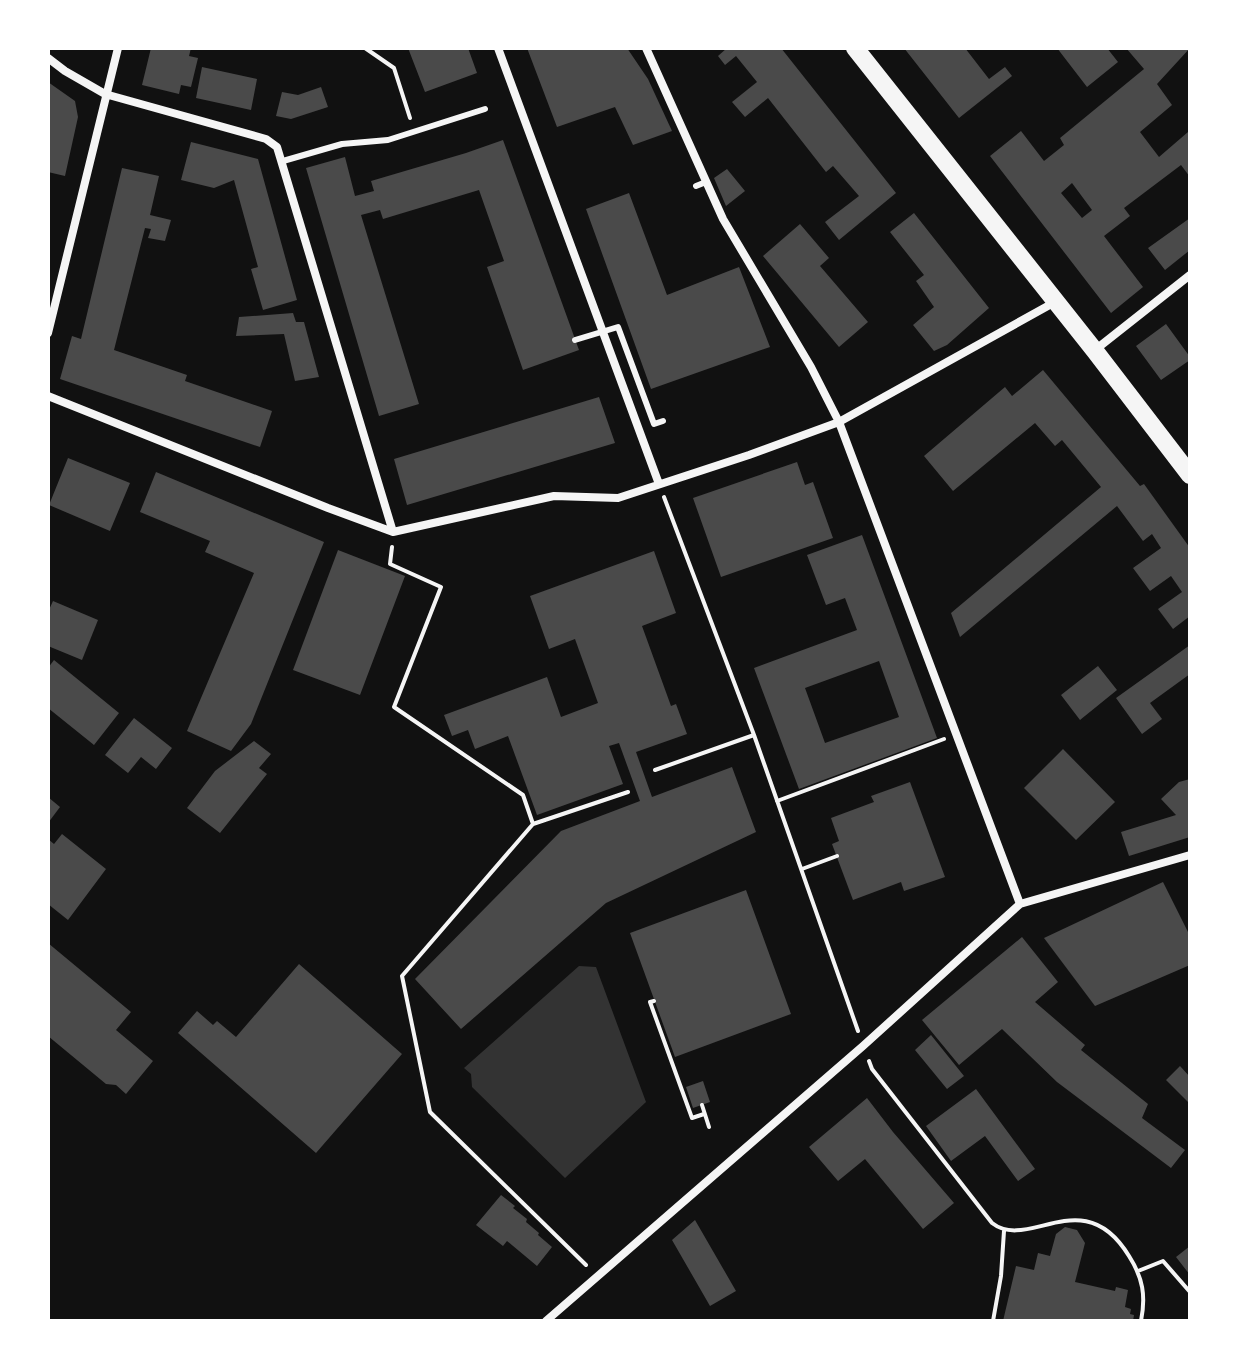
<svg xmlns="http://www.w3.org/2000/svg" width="1238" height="1369" font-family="Arial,sans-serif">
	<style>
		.water { fill: #333 }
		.building { fill: #4a4a4a; fill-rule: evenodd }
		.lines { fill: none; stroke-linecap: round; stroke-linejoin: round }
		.path { stroke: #f5f5f5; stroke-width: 4 }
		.service { stroke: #f5f5f5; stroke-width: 6 }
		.minor { stroke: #f5f5f5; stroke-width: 8 }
		.primary { stroke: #f5f5f5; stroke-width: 18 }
	</style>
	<rect width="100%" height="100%" fill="#111"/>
	<path class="water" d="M579 966 596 967 646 1102 565 1178 472 1087 471 1074 464 1068Z"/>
	<path class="building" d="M151 48H191L189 56 198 58 191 87 181 85 179 94 142 85Z
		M408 48H468L477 73 425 92Z
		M527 48H627L648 79 672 131 633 145 615 107 557 127Z
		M727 48H781L896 193 839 240 825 222 859 196 833 166 826 172 768 98 745 117 732 102 757 82 736 56 725 65 718 56Z
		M904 48H965L989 79 1005 67 1012 76 959 118Z
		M1057 48H1107L1118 62 1087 87Z
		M1126 48H1190L1157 84 1172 105 1140 132 1159 157 1188 132 1190 135V177L1181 165 1124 208 1130 216 1104 236 1143 287 1111 313 990 156 1021 131 1044 161 1064 145 1060 138 1144 69ZM1072 183 1092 210 1082 218 1061 193Z
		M202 67 257 79 251 110 196 98Z
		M48 82 75 101 78 117 65 176 48 172Z
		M321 87 328 107 291 119 276 116 282 92 298 95Z
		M503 140 579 350 523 370 487 267 504 261 479 190 383 219 380 210 361 215 419 404 379 416 306 168 345 157 355 196 374 191 371 181 466 153Z
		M191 142 258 159 297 300 263 310 251 269 258 267 234 180 214 188 181 180Z
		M122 168 159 176 150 215 171 220 165 241 148 238 151 229 145 228 114 350 187 375 185 381 272 411 260 447 60 379 72 336 81 339Z
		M727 169 745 191 726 206 714 178Z
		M629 193 667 295 739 267 770 347 651 389 586 209Z
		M914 213 989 308 947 345 934 351 913 325 934 307 916 281 924 275 890 232Z
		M1190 218V250L1165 270 1148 248Z
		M800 224 829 258 820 266 868 322 839 347 763 256Z
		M293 313 296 322H304L319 377 295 381 284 334 236 336 239 317Z
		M1166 324 1190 357V360L1161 380 1136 346Z
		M1043 370 1140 486 1144 484 1190 548V616L1173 629 1158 609 1182 592 1171 576 1150 591 1133 568 1161 548 1152 534 1143 541 1117 506 960 637 951 613 1101 487 1062 440 1055 446 1035 423 953 491 924 456 1005 387 1012 396Z
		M599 397 615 443 407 505 394 459Z
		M68 458 130 483 110 531 49 505Z
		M797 462 805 485 813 482 833 538 721 577 693 498Z
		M156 472 324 542 251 724 231 751 187 731 254 573 205 552 210 541 140 512Z
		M862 535 937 738 799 789 754 668 857 630 845 598 826 605 807 555ZM879 661 899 717 825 743 805 688Z
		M338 550 405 576 360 695 293 670Z
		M654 551 676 613 642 626 671 706 676 704 687 734 636 752 652 797 732 767 756 832 606 903 461 1029 415 979 561 831 640 801 619 743 609 746 623 784 537 815 508 736 475 749 468 730 452 736 444 715 547 677 561 717 598 703 575 639 549 649 530 596Z
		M53 601 98 620 82 660 48 646V612Z
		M1190 645V674L1150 703 1162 719 1142 734 1116 698Z
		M54 660 119 713 94 745 48 708V668Z
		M1098 666 1117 690 1080 720 1061 695Z
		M134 718 172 748 156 769 141 757 128 773 105 755Z
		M254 741 271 754 259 768 267 774 220 833 187 808 215 771Z
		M1063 749 1115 802 1076 840 1024 788Z
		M1190 779V837L1129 856 1121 832 1176 815 1161 799 1179 782Z
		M910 782 945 877 904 891 901 882 853 900 832 844 839 841 831 818 874 802 871 796Z
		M48 797 60 807 48 823Z
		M62 834 106 869 68 920 48 904V839L54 844Z
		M1163 882 1190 936V965L1095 1006 1044 938Z
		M746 890 791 1014 675 1057 630 933Z
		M1022 937 1058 982 1035 1002 1085 1045 1081 1050 1148 1104 1142 1118 1185 1150 1171 1168 1057 1082 1002 1029 959 1065 922 1020Z
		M48 943 131 1012 116 1030 153 1061 126 1094 116 1085 106 1084 48 1036Z
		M299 964 402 1054 316 1153 178 1033 197 1011 213 1025 217 1021 236 1037Z
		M931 1035 964 1076 947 1089 915 1050Z
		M1180 1066 1190 1077V1104L1166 1080Z
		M703 1081 710 1102 693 1108 686 1087Z
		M976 1089 1035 1169 1018 1181 985 1136 951 1161 926 1126Z
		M867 1098 893 1132 954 1203 923 1229 865 1159 838 1181 809 1147Z
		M501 1195 515 1206 513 1208 527 1219 526 1222 539 1233 538 1235 552 1247 537 1266 507 1241 503 1246 476 1225Z
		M695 1220 736 1291 710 1306 672 1240Z
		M1065 1227 1077 1230 1085 1243 1075 1282 1115 1291 1116 1287 1128 1290 1125 1307 1131 1309 1130 1314 1134 1315 1133 1321H1003L1016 1266 1034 1270 1038 1253 1050 1256 1056 1234Z
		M1190 1246V1275L1176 1257Z"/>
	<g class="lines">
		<path class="path" d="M365 48 394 68 410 118
			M664 497 754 735 858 1031
			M392 547 390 564 441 587 394 707 523 795 533 824 402 976 430 1112 586 1265
			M655 770 754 735
			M777 801 944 739
			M533 824 628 792
			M802 869 837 856
			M654 1001 650 1002 692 1118 704 1114
			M869 1061 872 1069 992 1223C1029 1252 1083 1181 1129 1256 1143 1278 1146 1296 1141 1321
			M702 1105 709 1127
			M1138 1271 1163 1261 1190 1292
			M993 1321 1001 1276 1004 1231"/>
		<path class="service" d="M283 161 342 144 388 140 485 109
			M696 186 706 182
			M575 340 618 327 654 424 663 421"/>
		<path class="minor" d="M498 48 659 484
			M646 48 723 219 811 367 839 422 1020 904
			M48 58 65 71 105 94 266 139 277 147 393 532
			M48 333 118 48
			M1095 350 1190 275
			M48 396 328 508 393 532 554 496 618 498 749 455 839 422 1055 302
			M546 1321 863 1046 1020 904 1190 855"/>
		<path class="primary" d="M855 48 1095 351 1190 475"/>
	</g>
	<rect width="1238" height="1369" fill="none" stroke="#ffffff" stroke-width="100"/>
</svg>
